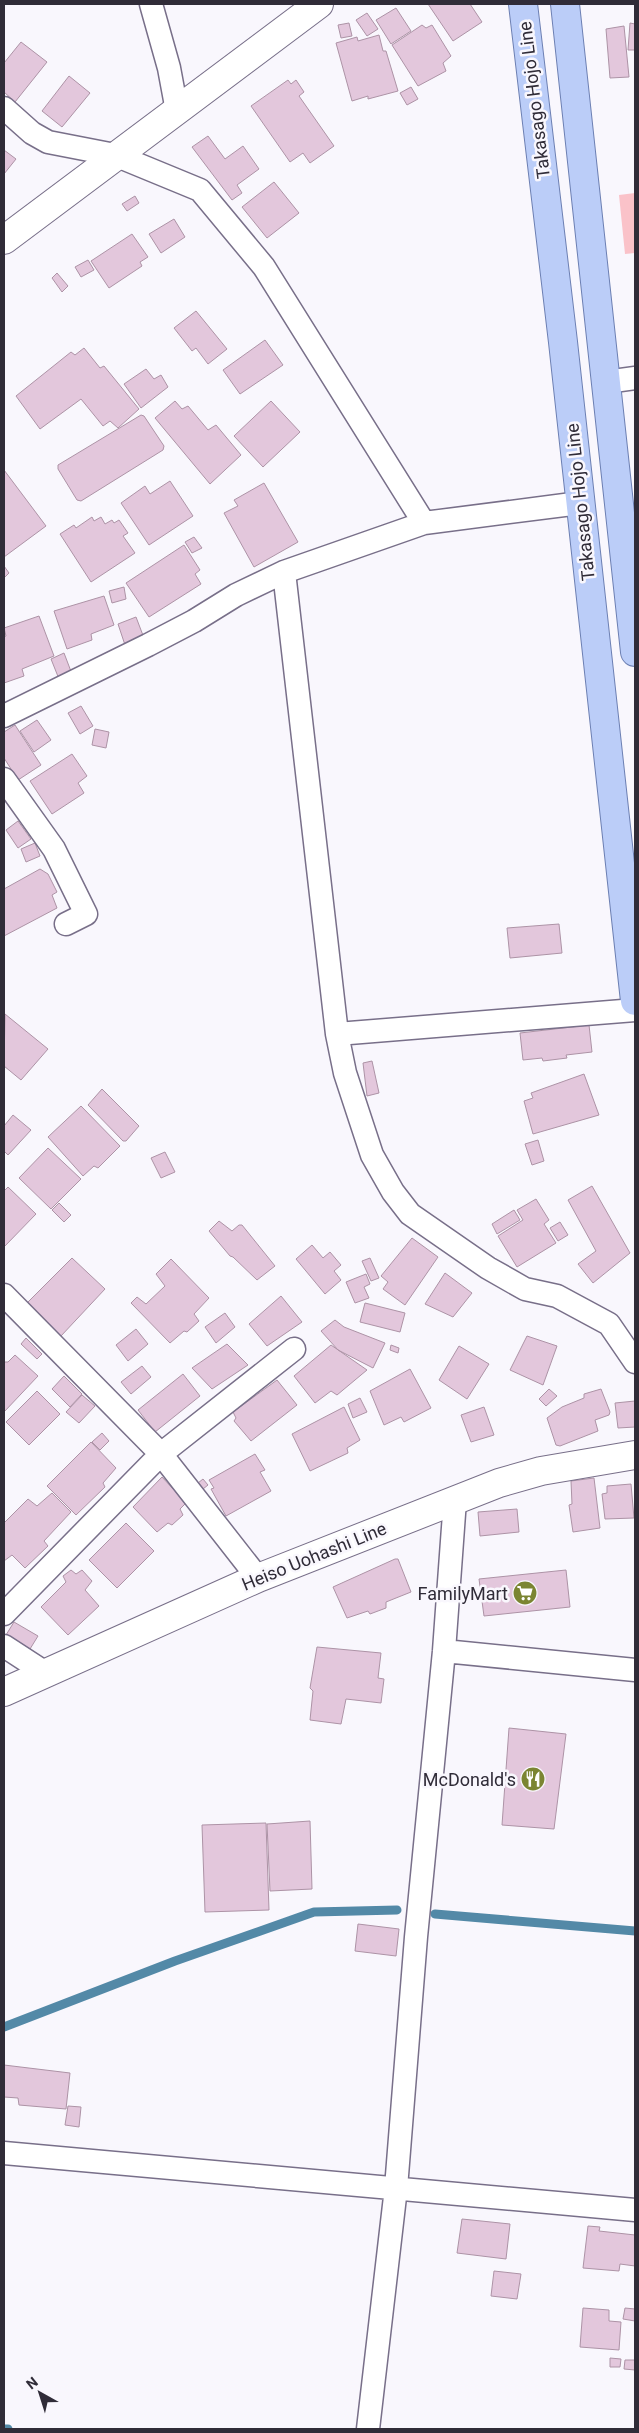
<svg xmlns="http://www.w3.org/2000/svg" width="639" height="2433" font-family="Roboto,sans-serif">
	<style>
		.green { fill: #fac2c9 }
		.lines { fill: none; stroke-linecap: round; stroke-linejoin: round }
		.stream { stroke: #5389a7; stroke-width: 9 }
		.building { fill: #e3c7dc; stroke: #ad93a6 }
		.minor-casing { stroke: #786f89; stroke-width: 25 }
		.tertiary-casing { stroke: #786f89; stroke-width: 30 }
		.secondary-casing { stroke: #786f89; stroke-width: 30 }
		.primary-casing { stroke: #6c7fb2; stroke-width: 30 }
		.minor { stroke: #fff; stroke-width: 22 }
		.tertiary { stroke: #fff; stroke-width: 28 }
		.secondary { stroke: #fff; stroke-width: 28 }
		.primary { stroke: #bbcdf8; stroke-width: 28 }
		.labels { text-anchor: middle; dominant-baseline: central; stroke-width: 5; stroke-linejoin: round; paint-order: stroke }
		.street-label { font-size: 18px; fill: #302c38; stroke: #f9f7fd }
		.poi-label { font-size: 18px; fill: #302c38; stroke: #f9f7fd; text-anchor: end }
	</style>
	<rect width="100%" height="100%" fill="#f9f7fd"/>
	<path class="green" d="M635 193V253L625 254 619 195Z"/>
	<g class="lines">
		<path class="stream" d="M435 1914 635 1931
			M4 2027 175 1961 314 1912 397 1910
			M4 2429H8"/>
	</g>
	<path class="building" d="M428 4H470L482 22 453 41Z
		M396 8 411 31 391 44 376 20Z
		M367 13 378 29 367 36 356 20Z
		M349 23 352 36 341 38 338 25Z
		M630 23 635 24V50H628Z
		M422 25 426 28 432 25 451 56 443 63 446 71 418 86 392 45Z
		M624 26 629 77 610 78 606 29Z
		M379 35 383 51H386L398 91 368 99V96L352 101 336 43 357 37 358 41Z
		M21 42 47 62 15 102 4 92V63Z
		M69 76 90 93 62 127 42 111Z
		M288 80 291 84 296 80 304 92 299 96 334 146 310 163 303 153 290 162 251 106Z
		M411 87 418 99 407 105 400 93Z
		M208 136 225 159 243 146 259 169 237 185 242 193 232 200 192 147Z
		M4 150 16 159 4 174Z
		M274 182 299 213 267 238 242 207Z
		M135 196 139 203 127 211 122 204Z
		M174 219 185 237 161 253 149 234Z
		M132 234 148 257 140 262 142 266 109 288 91 261Z
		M88 260 94 270 81 277 75 267Z
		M57 273 68 286 62 292 52 278Z
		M196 311 227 349 208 364 196 348 192 351 174 328Z
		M265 340 283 365 240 394 223 370Z
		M84 348 100 368 104 366 139 409 118 428 110 421 103 426 81 399 40 429 16 396 71 352 75 355Z
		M146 369 154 379 161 375 168 387 141 408 124 384Z
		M175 401 182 409 188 406 208 430 216 425 241 455 210 484 155 418Z
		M271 401 300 432 263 467 234 436Z
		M141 415 144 416 164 446 163 450 81 501 77 500 58 469V465Z
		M4 470 46 526 4 557Z
		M170 481 193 516 149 545 121 503 145 486 150 494Z
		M264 483 298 542 254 567 224 513 238 506 234 500Z
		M92 517 94 521 101 517 105 524 112 520 114 523 119 520 128 533 123 536 135 553 91 582 60 534 74 525 76 528Z
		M194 537 202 548 192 553 185 542Z
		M184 545 200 570 195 574 201 584 149 617 126 583Z
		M4 566 9 573 4 578Z
		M124 587 126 599 112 603 109 591Z
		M104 596 114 625 91 634 92 640 67 649 54 611Z
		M39 616 54 656 22 669 24 676 4 683V637L6 636 4 628Z
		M136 617 144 638 125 645 118 624Z
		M64 653 72 674 59 679 51 659Z
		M81 706 93 726 80 734 68 713Z
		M37 720 51 740 34 752 20 731Z
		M15 725 41 765 18 780 4 758V732Z
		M95 729 109 732 106 748 92 745Z
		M72 754 87 776 78 783 84 793 52 814 30 781Z
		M18 821 31 839 18 848 6 830Z
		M35 843 40 856 26 862 21 849Z
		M40 869 48 874 57 892 52 895 57 908 4 936V889Z
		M559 924 562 953 510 958 507 928Z
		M5 1014 48 1049 21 1080 4 1066Z
		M589 1025 592 1052 566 1055 567 1058 543 1061 542 1058 523 1060 520 1033Z
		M372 1061 379 1093 367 1096 363 1063Z
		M584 1074 599 1115 533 1134 524 1101 533 1098 531 1093Z
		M102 1089 139 1126 126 1141H123L88 1105Z
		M81 1106 120 1146 98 1168 94 1166 83 1176 48 1137Z
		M13 1115 31 1130 8 1155 4 1151V1126Z
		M538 1140 544 1161 532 1165 525 1144Z
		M48 1148 81 1179 51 1209 19 1178Z
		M165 1152 175 1172 161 1178 151 1158Z
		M592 1186 630 1253 593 1283 578 1264 596 1251 568 1200Z
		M8 1187 36 1214 4 1247V1191Z
		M536 1199 549 1220 544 1224 556 1243 517 1267 498 1236 523 1220 517 1210Z
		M59 1203 71 1215 64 1222 52 1210Z
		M514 1210 520 1220 497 1234 492 1224Z
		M219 1221 232 1231 239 1225H242L275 1266 257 1280 233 1257 230 1256 209 1231Z
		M560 1222 568 1235 558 1241 550 1228Z
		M412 1238 438 1257 405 1305 383 1289 388 1282 381 1276Z
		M312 1245 323 1258 330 1252 341 1265 334 1271 341 1280 325 1294 296 1259Z
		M72 1258 105 1289 61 1336 26 1304Z
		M370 1258 379 1278 371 1281 362 1261Z
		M171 1259 209 1298 194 1314 199 1321 187 1332 184 1331 170 1343 131 1303 137 1297 146 1304 165 1286 156 1274Z
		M445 1273 472 1293 453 1317 425 1304Z
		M366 1274 370 1284 364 1287 369 1298 355 1303 346 1282Z
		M281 1296 302 1322 267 1346 249 1324Z
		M365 1303 405 1313 400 1332 360 1322Z
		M225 1313 235 1327 216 1343 205 1327Z
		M335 1320 344 1327 385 1343 373 1368 338 1350 321 1331Z
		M136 1329 148 1344 128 1361 116 1345Z
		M527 1336 557 1346 543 1385 510 1370Z
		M26 1338 42 1354 37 1359 21 1344Z
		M227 1344 248 1365 212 1389 192 1368Z
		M331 1345 367 1370 337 1395 331 1391 315 1403 294 1376Z
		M391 1345 399 1348 398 1353 390 1350Z
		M459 1346 489 1364 467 1399 439 1380Z
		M15 1355 38 1376 4 1412V1362H8Z
		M142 1366 151 1377 131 1394 121 1382Z
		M410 1369 431 1408 404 1422 401 1417 384 1425 370 1391Z
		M183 1374 200 1396 155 1432 138 1410Z
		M64 1376 82 1394 70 1407 52 1389Z
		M277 1380 297 1405 251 1441 234 1421 236 1418 233 1412Z
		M549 1389 557 1396 546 1406 539 1399Z
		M601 1389 610 1412 609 1415 595 1420 598 1431 560 1446 556 1445 547 1418 562 1407 584 1398V1394Z
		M37 1391 60 1414 29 1445 6 1422Z
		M82 1395 95 1406 79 1423 66 1412Z
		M360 1398 367 1412 353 1418 348 1404Z
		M635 1401V1427L618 1428 615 1403Z
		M344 1407 360 1440 347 1448 348 1453 310 1471 292 1434Z
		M484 1407 494 1435 471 1442 461 1415Z
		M102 1433 109 1441 100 1450 92 1442Z
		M91 1442 116 1468 103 1483 105 1487 76 1515 47 1486Z
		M255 1454 265 1470 260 1472 271 1491 226 1516 211 1489 214 1488 209 1480Z
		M162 1477 186 1503 180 1509 183 1515 172 1525 168 1523 157 1532 133 1507Z
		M594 1478 600 1528 573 1532 569 1505 572 1504 571 1481Z
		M203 1479 208 1485 203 1489 198 1483Z
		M631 1484 634 1518 605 1519 602 1494 607 1493V1486Z
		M52 1493 71 1512 44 1541 48 1546 25 1568 12 1555 4 1561V1523L28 1499 37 1506Z
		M517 1509 519 1532 480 1536 478 1512Z
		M126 1523 154 1551 117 1588 89 1560Z
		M395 1559H398L411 1592 386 1602V1608L370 1614 368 1611 347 1618 333 1587Z
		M71 1570 76 1574 82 1570 92 1581 85 1590 99 1606 68 1635 41 1607 66 1582 63 1576Z
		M566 1570 570 1607 484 1616 479 1579Z
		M14 1622 38 1636 30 1649 6 1635Z
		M317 1647 381 1653 378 1678 384 1679 381 1703 346 1699 341 1724 310 1720 313 1691 310 1688Z
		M509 1728 566 1734 554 1829 502 1825Z
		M310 1821 312 1889 270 1891 267 1824Z
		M266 1823 269 1910 205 1912 202 1825Z
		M358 1924 399 1929 396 1956 355 1951Z
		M4 2065 70 2073 66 2109 19 2105 18 2098 4 2097Z
		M68 2106 81 2107 79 2127 65 2125Z
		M462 2219 510 2224 506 2259 457 2253Z
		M588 2226 600 2227 599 2231 635 2235V2266L620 2264 619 2271 583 2268Z
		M494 2271 521 2274 517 2299 491 2296Z
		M583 2308 609 2310V2321L621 2322 619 2350 580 2347Z
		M625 2308 635 2309V2321L623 2319Z
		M610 2358 621 2359 620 2367H610Z
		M625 2360H635V2370L624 2369Z"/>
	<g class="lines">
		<defs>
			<path id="minor" d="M151 4 169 68 177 111
				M4 108 32 133 48 142 115 155 200 190 264 267 424 523
				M606 382 635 378
				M284 572 337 1034
				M4 716 148 645 194 621 236 595 284 572 424 523 580 503
				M4 779 54 849 86 914 66 924
				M635 1010 337 1034 345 1073 372 1155 393 1192 410 1214 488 1268 525 1289 557 1296 609 1324 635 1362
				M4 1295 161 1454 258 1578
				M4 1614 161 1454 294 1349
				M4 1646 44 1672
				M444 1651 635 1670
				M4 2153 635 2210
				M368 2429 396 2188 416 1937 444 1651 455 1500"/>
			<path id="tertiary" d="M4 240 319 4"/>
			<path id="secondary" d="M4 1692 258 1578 499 1483 541 1471 635 1455"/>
			<path id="primary" d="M523 4 563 342 635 1001
				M565 4 635 652"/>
		</defs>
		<use href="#minor" class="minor-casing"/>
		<use href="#tertiary" class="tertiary-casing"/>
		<use href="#secondary" class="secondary-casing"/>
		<use href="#primary" class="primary-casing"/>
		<use href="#minor" class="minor"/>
		<use href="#tertiary" class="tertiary"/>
		<use href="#secondary" class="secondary"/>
		<use href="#primary" class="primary"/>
	</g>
	<defs>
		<symbol id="supermarket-disc" viewBox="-11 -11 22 22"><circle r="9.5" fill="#7b8532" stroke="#f9f7fd"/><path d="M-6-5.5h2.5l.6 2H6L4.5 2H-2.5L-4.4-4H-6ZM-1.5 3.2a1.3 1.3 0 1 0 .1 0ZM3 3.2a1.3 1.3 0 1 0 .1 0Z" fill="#fff"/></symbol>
		<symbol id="restaurant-disc" viewBox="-11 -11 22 22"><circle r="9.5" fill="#7b8532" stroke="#f9f7fd"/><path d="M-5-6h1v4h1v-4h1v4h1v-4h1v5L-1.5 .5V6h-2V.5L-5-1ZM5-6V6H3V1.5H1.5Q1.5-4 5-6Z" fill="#fff"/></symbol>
	</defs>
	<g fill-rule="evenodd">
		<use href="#supermarket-disc" x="511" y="1579" width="28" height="28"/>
		<use href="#restaurant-disc" x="519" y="1765" width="28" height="28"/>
	</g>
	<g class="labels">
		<g class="street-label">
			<text transform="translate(534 100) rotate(-97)">Takasago Hojo Line</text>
			<text transform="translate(580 502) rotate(-96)">Takasago Hojo Line</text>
			<text transform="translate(314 1556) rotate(-22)">Heiso Uohashi Line</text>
		</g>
		<g class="poi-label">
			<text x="508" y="1593">FamilyMart</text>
			<text x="516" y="1779">McDonald's</text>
		</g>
	</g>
	<rect width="639" height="2433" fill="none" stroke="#302c38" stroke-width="10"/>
	<g transform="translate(40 2393) rotate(321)" stroke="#f9f7fd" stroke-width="4" paint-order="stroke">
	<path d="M0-4L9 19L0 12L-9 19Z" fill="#302c38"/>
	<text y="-8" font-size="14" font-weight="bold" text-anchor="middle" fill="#302c38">N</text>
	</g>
</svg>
